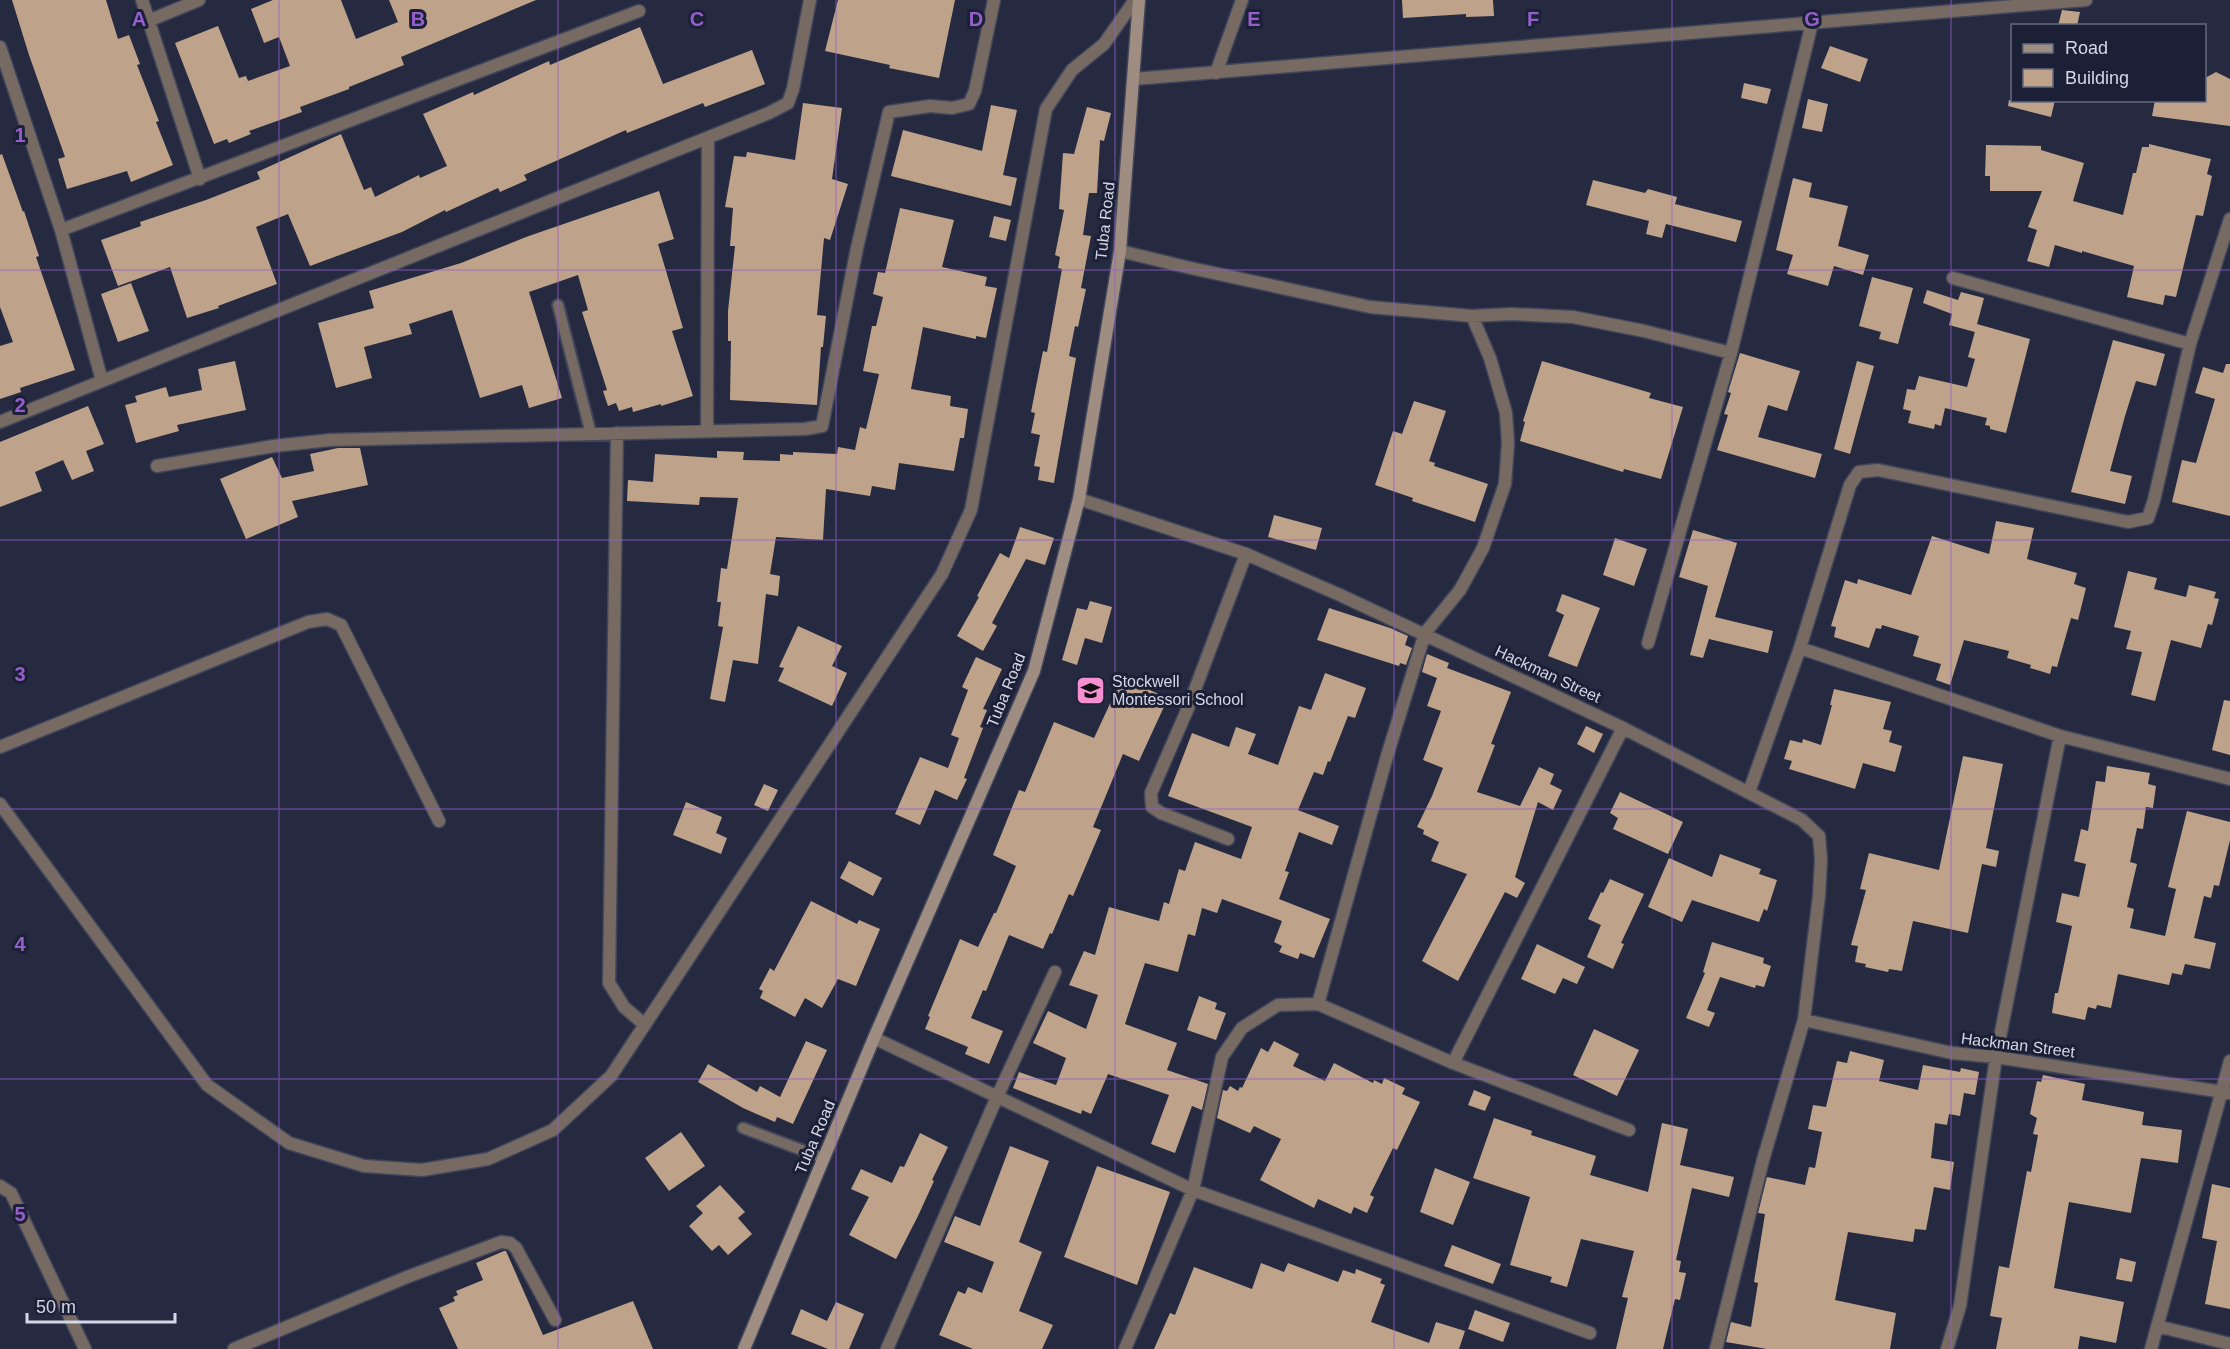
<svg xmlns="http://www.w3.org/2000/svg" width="2230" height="1349" font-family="Helvetica,sans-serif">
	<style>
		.building { fill: #bea38a }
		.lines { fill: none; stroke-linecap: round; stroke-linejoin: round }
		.lane-casing { stroke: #41465b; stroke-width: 14 }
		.street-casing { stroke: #41465b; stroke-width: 15 }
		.secondary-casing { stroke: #41465b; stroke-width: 15 }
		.lane { stroke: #766a62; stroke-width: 10 }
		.street { stroke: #766a62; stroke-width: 12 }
		.secondary { stroke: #a08d81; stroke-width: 12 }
		.grid { fill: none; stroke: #955fcb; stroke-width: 1.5; stroke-opacity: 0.55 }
		.labels { text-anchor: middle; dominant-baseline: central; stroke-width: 6; stroke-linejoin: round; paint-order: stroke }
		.street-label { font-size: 16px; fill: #d3d7e6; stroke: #1b2036 }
		.poi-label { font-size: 16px; fill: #d3d7e6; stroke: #1b2036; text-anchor: start }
		.grid-label { font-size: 20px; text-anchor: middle; font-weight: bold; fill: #955fcb; stroke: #1b2036; stroke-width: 6; stroke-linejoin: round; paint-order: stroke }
	</style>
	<rect width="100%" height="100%" fill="#252a41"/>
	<path class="building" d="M12 0H106L118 39 129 35 140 64 137 65 159 121 156 122 173 165 131 182 127 171 67 189 58 159 65 157 29 55Z
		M273 0H341L356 39 398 22 389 0H536L401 57 404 65 349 87V89L300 107 302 112 249 131 251 134 229 143 227 139 214 144 175 43 218 26 239 78 246 76 248 81 290 66 279 37 264 43 251 9Z
		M838 0H955L939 78 889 68 890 65 825 51Z
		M1402 0H1493L1494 16 1466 17V14L1403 18Z
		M2062 10 2080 12 2077 26H2058Z
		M640 27 663 84 752 50 765 84 705 107 703 103 627 133 626 130 524 175 527 180 500 192 498 188 446 212 445 210 402 232 310 266 288 214 256 227 277 284 218 306 219 308 187 318 170 267 118 286 101 240 141 226 140 222 206 200 260 179 257 172 341 134 364 190 371 187 375 197 419 175 420 178 447 166 423 114 473 92 474 95 549 61 550 65Z
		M1830 46 1868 59 1860 82 1821 68Z
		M2216 72 2230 79V126L2152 116 2155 100H2205V78Z
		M1744 83 1771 89 1767 104 1741 98Z
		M1808 99 1828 104 1822 132 1802 128Z
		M2009 100H2055L2051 117 2008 106Z
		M803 103 842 108 832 179 848 184 830 240 824 238 817 315 826 316 823 347H821L817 405 730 400 731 341H728V311L735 246H730L733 208 725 207 734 156 746 157 747 152 795 160Z
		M991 105 1017 110 1003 175 1017 178 1011 206 891 176 903 130 982 151Z
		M1087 107 1111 113 1104 141 1100 140 1097 193H1089L1083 235 1091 236 1081 288 1086 289 1078 327 1075 326 1069 356 1076 358 1054 483 1038 480 1040 467 1034 466 1040 435 1031 433 1035 413 1031 412 1043 351 1047 352 1062 269 1058 268 1060 257 1055 255 1064 210 1059 209 1063 153 1074 154Z
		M2149 144 2211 159 2207 174 2212 176 2203 216 2196 215 2176 297 2165 295 2163 305 2127 297 2134 266 2082 251V253L2055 245 2049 267 2027 261 2037 230 2028 227 2042 191H1990V176H1985L1986 145 2041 146V150L2084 163 2073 201 2123 215 2133 173H2136L2142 147H2149Z
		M2 154 23 212 24 211 39 256 36 257 75 370 20 388 21 392 0 399V346L13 342 0 307V155Z
		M1793 178 1812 183 1809 197 1848 206 1838 246 1869 255 1863 275 1834 266 1828 286 1787 274 1793 255 1776 250Z
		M1593 180 1645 193 1648 189 1677 197 1675 204 1742 221 1736 242 1666 224 1662 238 1646 234 1649 221 1586 205Z
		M659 191 674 239 658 244 683 328 672 331 693 396 661 406V404L633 412 632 407 619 411 616 403 608 406 603 391 607 390 582 312 588 310 578 275 529 292 562 398 529 408 522 385 480 398 452 310 409 324 412 334 364 347 372 378 336 388 318 323 374 308 369 291 461 263 526 237Z
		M900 208 954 220 942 267 987 277 985 286 997 288 986 338 976 336V339L923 327 911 389 951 396 950 406 968 409 964 438H960L954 471 899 463 895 490 872 486 870 496 826 489 823 540 776 537 770 574 780 576 778 596 766 594 758 664 733 660 725 702 710 699 723 627 718 626 721 602H717L721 568 727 569 738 498 700 497 699 505 627 501 628 480 653 482 655 454 717 458V451L744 452 743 460 780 461V454L793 455V452L837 454 838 447 855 450 860 427 866 429 879 374 863 371 872 326H876L883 297 873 294 878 272 885 273Z
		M994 216 1011 220 1006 241 989 237Z
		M1872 277 1913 288 1898 344 1879 339 1881 332 1859 326Z
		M131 283 149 331 118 342 101 294Z
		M1927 290 1958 300 1961 292 1984 298 1975 332 1949 325 1952 314 1923 303Z
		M1977 324 2030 339 2006 433 1990 429V426L1985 425 1987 418 1945 408 1941 426 1935 424 1934 429 1908 423 1911 411 1903 409 1907 389 1915 390 1919 376 1967 387 1975 359 1968 357Z
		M2113 340 2165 354 2156 386 2136 381 2125 416 2110 471 2132 476 2125 504 2071 492Z
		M1740 353 1800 371 1787 411 1768 405 1758 437 1822 454 1815 478 1717 450 1728 415 1724 414 1731 393 1728 392Z
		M235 361 246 410 177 425 179 431 136 443 125 405 137 402 135 396 166 387 169 397 202 390 198 369Z
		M1542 361 1651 393 1649 398 1683 407 1661 479 1624 469 1623 472 1520 441 1525 422 1523 421Z
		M1857 361 1874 366 1850 454 1834 449Z
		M2226 364H2230V516L2172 502 2182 460 2196 463 2215 399 2195 393 2203 367 2223 373Z
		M1414 401 1446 411 1429 461 1435 463 1434 466 1488 484 1475 522 1412 501 1413 498 1375 485 1393 431 1402 434Z
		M88 406 104 444 86 451 94 471 72 480 63 460 35 472 42 491 0 507V442Z
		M338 448H360L368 485 292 501 298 517 246 539 220 479 272 457 282 478 314 471 310 454Z
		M1274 515 1322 528 1316 550 1268 537Z
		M1996 521 2034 528 2027 559 2077 573 2074 584 2086 588 2078 620 2071 618 2057 667 2052 666 2050 674 2030 668 2031 665 2007 658 2009 651 1964 640 1950 685 1936 680 1941 664 1913 656 1919 636 1882 625 1881 629 1876 628 1869 648 1834 637 1836 627 1831 626 1845 580 1857 584 1858 579 1911 595 1932 536 1989 554Z
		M1020 527 1054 538 1045 565 1026 559 992 623 997 626 983 651 957 636 979 597 977 596 1000 553 1009 558Z
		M1693 530 1737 543 1715 617 1773 631 1768 653 1709 639 1703 658 1690 655 1708 586 1679 577Z
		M1615 538 1647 549 1634 586 1603 575Z
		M2128 571 2157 578 2154 589 2186 597 2189 585 2216 592 2214 598 2219 599 2212 625 2208 624 2201 648 2171 640 2155 701 2131 695 2142 652 2126 649 2131 631 2114 627Z
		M1562 594 1600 608 1577 667 1548 656 1564 615 1556 611Z
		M1090 601 1112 607 1102 643 1085 638 1077 665 1062 660 1077 608 1087 610Z
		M1329 608 1390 628 1408 636 1405 645 1412 648 1406 665 1400 663 1399 666 1317 640Z
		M798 626 842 646 832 666 847 673 832 706 778 681 784 668 779 667Z
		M1427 654 1449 663 1447 668 1511 692 1491 744 1495 745 1477 792 1520 806 1539 767 1554 774 1550 784 1562 790 1553 810 1538 802 1515 877 1525 883 1517 898 1505 892 1458 981 1422 961 1467 874 1431 861 1439 842 1423 834 1424 830 1417 827 1432 796 1443 768 1423 760 1441 711 1427 706 1437 678 1422 672Z
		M976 657 1002 669 983 709 987 710 980 727 983 728 964 778 967 779 957 800 935 790 920 825 895 814 920 757 948 768 959 738 951 735 968 690 962 687Z
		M1325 673 1366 688 1355 718 1348 716 1330 762 1328 761 1323 775 1314 772 1298 810 1339 826 1332 845 1299 832 1285 871 1289 872 1279 899 1330 919 1314 958 1300 953 1298 959 1279 952 1282 946 1274 942 1282 921 1222 899 1217 913 1202 908 1195 936 1188 934 1178 972 1145 963 1125 1024 1177 1043 1167 1070 1208 1084 1202 1110 1192 1106 1175 1153 1151 1144 1169 1095 1108 1074 1091 1114 1082 1110 1081 1114 1013 1088 1019 1072 1056 1085 1066 1058 1033 1043 1048 1011 1086 1029 1098 995 1069 985 1084 951 1095 955 1109 907 1159 921 1164 902 1169 904 1179 869 1185 871 1195 842 1241 859 1252 827 1168 796 1192 733 1229 747 1236 727 1256 734 1248 754 1278 765 1299 706 1311 710Z
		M1122 678 1168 698 1139 761 1123 754 1093 827 1101 830 1073 896 1069 894 1052 934 1050 933 1043 949 1009 935 986 991 983 990 971 1018 1003 1031 989 1064 965 1054 968 1047 925 1029 930 1017 928 1016 960 939 978 947 994 913H996L1016 866 993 855 1019 790 1025 792 1054 722 1094 738Z
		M1834 689 1891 702 1883 729 1892 731 1889 742 1902 746 1895 772 1863 763 1855 789 1789 769 1792 761 1784 759 1790 740 1802 743 1803 739 1821 745 1832 705H1830Z
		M2224 700 2230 701V755L2212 750Z
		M1586 726 1603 734 1594 753 1577 744Z
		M1963 756 2003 764 1986 848 1999 851 1996 867 1982 864 1968 933 1913 921 1902 971 1889 969 1888 972 1865 967 1866 964 1855 962 1858 946 1851 945 1866 890 1860 889 1869 853 1939 870Z
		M2107 766 2150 773 2148 784 2156 786 2153 808 2146 807 2143 829 2137 828 2130 862 2137 864 2127 907 2134 909 2130 928 2165 936 2176 889 2168 887 2187 811 2230 822V840L2219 886 2214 885 2211 898 2204 896 2194 938 2216 943 2210 969 2185 964 2182 975 2172 973 2169 985 2118 974 2111 1008 2097 1005 2096 1009 2088 1007 2085 1020 2052 1013 2055 993H2058L2072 926 2056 922 2062 893 2079 897 2086 864 2074 861 2081 829 2088 831 2096 781 2105 782Z
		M764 784 778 790 768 811 754 805Z
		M1620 792 1683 822 1668 854 1613 829 1618 818 1610 813Z
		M686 802 722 817 716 833 727 838 721 854 673 835Z
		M1720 854 1761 869 1759 874 1777 880 1767 911 1764 909 1759 922 1692 900 1682 922 1648 907 1669 858 1712 877Z
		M849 861 882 878 873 896 840 878Z
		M1610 879 1644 894 1621 943 1624 944 1613 969 1587 957 1601 925 1588 919 1601 892 1603 893Z
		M811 901 857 924 859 920 880 929 856 986 838 979 822 1008 805 998 795 1017 760 998 763 991 759 989 770 968 774 971Z
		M1712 942 1764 958 1763 963 1771 966 1764 987 1756 985 1755 988 1720 977 1707 1010 1715 1013 1709 1027 1686 1018 1705 973 1703 972Z
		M1537 944 1585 967 1577 984 1563 978 1555 994 1521 979Z
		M1199 996 1217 1003 1215 1009 1226 1013 1216 1040 1187 1030Z
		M1594 1029 1639 1050 1617 1096 1573 1075Z
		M806 1041 827 1050 793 1124 777 1117 775 1122 743 1108 698 1082 708 1064 757 1092 760 1086 780 1097Z
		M1274 1041 1299 1054 1293 1066 1325 1081 1334 1063 1373 1083 1374 1080 1382 1084 1384 1078 1405 1088 1402 1094 1420 1102 1397 1150 1393 1148 1370 1195 1374 1197 1367 1213 1354 1207 1351 1214 1318 1199 1314 1208 1260 1180 1281 1139 1254 1126 1250 1133 1217 1118 1223 1090 1227 1091 1230 1086 1238 1091 1240 1087 1242 1088 1261 1048 1268 1052Z
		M1850 1051 1884 1060 1879 1081 1918 1090 1923 1065 1960 1072 1961 1068 1979 1072 1975 1095 1964 1093 1960 1116 1949 1114 1947 1125 1935 1123 1931 1158 1954 1162 1950 1190 1934 1187 1926 1230 1915 1229 1913 1242 1848 1232 1835 1300 1896 1313 1890 1349H1767L1726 1342 1731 1322 1751 1327 1758 1283 1754 1282 1765 1214 1758 1213 1767 1177 1805 1185 1809 1167 1815 1168 1822 1132 1808 1129 1813 1105 1826 1107 1837 1061 1847 1063Z
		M2043 1075 2085 1084 2082 1100 2144 1112 2142 1125 2182 1130 2178 1163 2141 1158 2131 1213 2069 1202 2054 1288 2124 1302 2116 1343 2080 1336 2078 1349H1996L2002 1318 1990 1316 1999 1266 2009 1268 2027 1171 2031 1172 2038 1135 2033 1134 2037 1118 2030 1114 2037 1081 2041 1082Z
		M1474 1090 1491 1097 1485 1111 1468 1105Z
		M1494 1118 1532 1131 1531 1135 1596 1156 1590 1175 1648 1192 1662 1123 1688 1129 1680 1165 1734 1177 1729 1197 1692 1188 1676 1260 1681 1261 1679 1272 1686 1273 1680 1300 1675 1299 1663 1349H1616L1628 1298 1622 1297 1634 1251 1581 1239 1567 1287 1550 1282 1552 1277 1510 1265 1530 1197 1473 1178Z
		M681 1132 705 1166 669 1191 645 1158Z
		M920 1133 948 1147 932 1180 934 1181 918 1216 896 1259 849 1235 869 1197 851 1189 861 1169 892 1183 900 1166 904 1167Z
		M1010 1146 1049 1161 1019 1242 1042 1252 1019 1311 1053 1325 1042 1349H973L939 1335 958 1291 965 1294 968 1287 982 1293 994 1262 944 1242 955 1216 980 1226Z
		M1097 1166 1170 1192 1137 1285 1064 1257Z
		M1435 1168 1470 1182 1453 1225 1420 1212Z
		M2212 1184 2230 1188V1309L2205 1304 2217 1241 2202 1238Z
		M720 1185 745 1212 738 1218 752 1234 728 1255 719 1245 712 1251 689 1226 703 1213 696 1206Z
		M1452 1245 1501 1264 1493 1284 1444 1266Z
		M504 1251H506L543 1335 633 1301 653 1349H458L439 1308 455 1301 453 1297 458 1295 456 1291 483 1280 476 1263Z
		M2120 1258 2136 1262 2132 1282 2116 1279Z
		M1261 1263 1284 1272 1288 1263 1338 1282 1343 1270 1355 1274 1356 1269 1382 1279 1380 1283 1385 1285 1371 1322 1429 1343 1436 1322 1465 1331 1459 1349H1154L1170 1313 1175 1315 1194 1267 1252 1289Z
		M836 1302 864 1314 849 1349H828L791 1334 801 1309 827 1321Z
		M1475 1310 1510 1323 1503 1342 1468 1329Z"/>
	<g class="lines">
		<defs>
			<path id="lane" d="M558 305 591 434
				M743 1128 823 1158"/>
			<path id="street" d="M142 0 200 179
				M148 21 199 0
				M0 47 61 230 102 381
				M1216 73 1242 0
				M1134 79 2086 0
				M61 230 639 11
				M1120 251 1186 267 1370 307 1472 316 1511 314 1573 317 1644 331 1731 353
				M1953 278 2190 344
				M0 422 769 113 788 103 793 89 810 0
				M707 431 708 139
				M617 433 609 983 624 1007 645 1025
				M157 466 274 446 330 440 805 429 822 426 857 248 889 112 930 106 952 108 969 104 975 91 994 0
				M1079 499 1246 554 1340 595 1623 728 1802 820 1819 836 1821 859 1819 896 1804 1020 1763 1160 1716 1349
				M1648 643 1731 353 1812 23
				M1800 648 2060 736 2230 779
				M0 747 308 622 327 619 341 625 439 821
				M1749 792 1800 648 1850 485 1859 472 1878 470 2128 522 2148 518 2154 500 2190 344 2230 219
				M0 804 207 1085 289 1143 364 1166 422 1170 488 1159 553 1130 611 1076 942 574 971 510 1046 109 1072 70 1104 44 1135 0
				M1228 839 1161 813 1152 807 1151 793 1188 708 1246 554
				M1318 1004 1387 756 1425 633 1460 590 1483 548 1505 484 1508 443 1506 413 1490 358 1472 316
				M1804 1020 1952 1053 1996 1057 2230 1093
				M874 1038 1193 1190 1590 1333
				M1453 1063 1623 728
				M0 1186 11 1193 85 1349
				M2157 1326 2230 1344
				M234 1349 407 1277 501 1242 510 1243 516 1248 555 1320
				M887 1349 997 1097 1055 972
				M1125 1349 1193 1190 1222 1057 1242 1028 1278 1005 1318 1004 1453 1063 1629 1130
				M1947 1349 1960 1306 1996 1057 2060 736
				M2151 1349 2230 1061"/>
			<path id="secondary" d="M744 1349 874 1038 1034 671 1079 499 1120 251 1139 0"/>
		</defs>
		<use href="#lane" class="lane-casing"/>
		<use href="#street" class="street-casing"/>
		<use href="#secondary" class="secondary-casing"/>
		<use href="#lane" class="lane"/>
		<use href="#street" class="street"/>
		<use href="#secondary" class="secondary"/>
	</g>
	<path class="grid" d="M279 0V1349M558 0V1349M836 0V1349M1115 0V1349M1394 0V1349M1672 0V1349M1951 0V1349M0 270H2230M0 540H2230M0 809H2230M0 1079H2230"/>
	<defs>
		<symbol id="school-square" viewBox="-11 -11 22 22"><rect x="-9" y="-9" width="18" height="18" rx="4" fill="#f690d0" stroke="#1b2036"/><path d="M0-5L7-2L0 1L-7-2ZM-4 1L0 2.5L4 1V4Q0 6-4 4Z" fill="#111"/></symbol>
	</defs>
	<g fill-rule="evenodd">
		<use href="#school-square" x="1074" y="674" width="33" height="33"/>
	</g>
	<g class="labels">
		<g class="street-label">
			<text transform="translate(1105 221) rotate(-84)">Tuba Road</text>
			<text transform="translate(1548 674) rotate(25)">Hackman Street</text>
			<text transform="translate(1006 690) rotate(-68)">Tuba Road</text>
			<text transform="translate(2018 1045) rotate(7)">Hackman Street</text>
			<text transform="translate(815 1137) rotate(-67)">Tuba Road</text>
		</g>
		<g class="poi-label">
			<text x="1112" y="681">Stockwell<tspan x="1112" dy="18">Montessori School</tspan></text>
		</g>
	</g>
	<g class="grid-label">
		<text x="139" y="26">A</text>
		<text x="418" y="26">B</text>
		<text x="697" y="26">C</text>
		<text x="976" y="26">D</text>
		<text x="1254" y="26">E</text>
		<text x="1533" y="26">F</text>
		<text x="1812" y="26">G</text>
		<text x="20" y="142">1</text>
		<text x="20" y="412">2</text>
		<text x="20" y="681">3</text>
		<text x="20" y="951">4</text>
		<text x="20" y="1221">5</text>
	</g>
	<rect x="2011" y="24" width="195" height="78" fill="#1b2036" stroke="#65697c" stroke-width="1.5"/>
	<rect x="2023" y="44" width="30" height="9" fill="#a08d81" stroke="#65697c" stroke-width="1.5"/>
	<text x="2065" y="54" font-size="18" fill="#d3d7e6">Road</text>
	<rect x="2023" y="69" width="30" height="18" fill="#bea38a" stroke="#65697c" stroke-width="1.5"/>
	<text x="2065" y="84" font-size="18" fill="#d3d7e6">Building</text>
	<path d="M27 1313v9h148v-9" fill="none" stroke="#d3d7e6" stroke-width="3"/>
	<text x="36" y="1313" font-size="18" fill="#d3d7e6" stroke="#1b2036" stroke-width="4.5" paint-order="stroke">50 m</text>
</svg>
